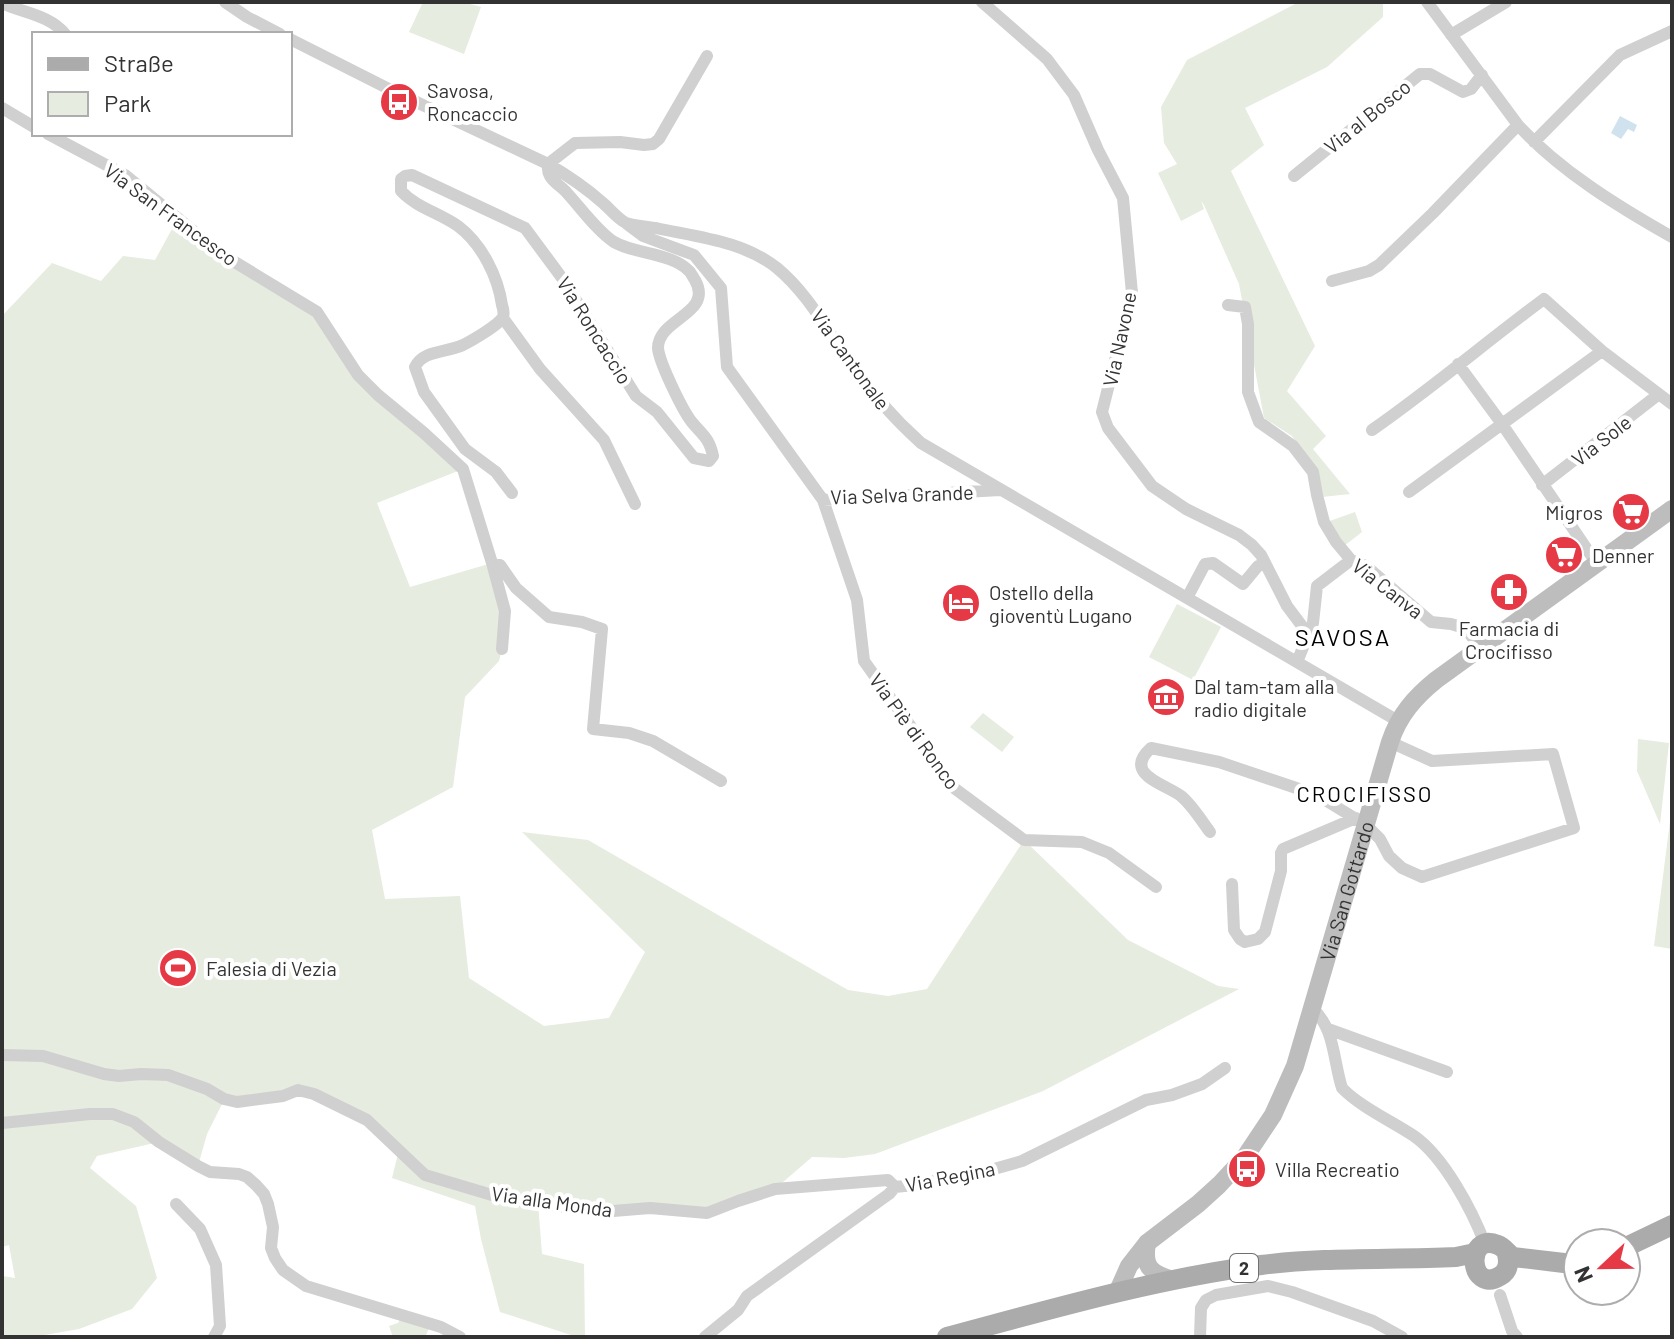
<svg xmlns="http://www.w3.org/2000/svg" width="1674" height="1339" font-family="Barlow,sans-serif">
	<style>
		.green { fill: #e6ecdf }
		.water { fill: #cfe2ee }
		.lines { fill: none; stroke-linecap: round; stroke-linejoin: round }
		.street { stroke: #d0d0d0; stroke-width: 12 }
		.secondary { stroke: #bdbdbd; stroke-width: 18 }
		.primary { stroke: #ababab; stroke-width: 20 }
		.labels { text-anchor: middle; dominant-baseline: central; stroke-width: 8; stroke-linejoin: round; paint-order: stroke }
		.shield { fill: #fff; stroke: #707070; stroke-width: 2 }
		.shield-label { font-size: 18px; font-weight: bold; fill: #333 }
		.poi-label { font-size: 20px; fill: #333; stroke: #fff; text-anchor: start }
		.street-label { font-size: 20px; fill: #333; stroke: #fff }
		.neighbourhood-label { font-size: 22px; letter-spacing: 2px; fill: #000; stroke: #fff }
		.quarter-label { font-size: 24px; letter-spacing: 2px; fill: #000; stroke: #fff }
	</style>
	<rect width="100%" height="100%" fill="#fff"/>
	<path class="green" d="M423 2H463L481 7 464 54 409 32Z
		M1299 2H1383V17L1327 67 1245 108 1264 145 1231 171 1315 346 1287 391 1326 436 1313 449 1350 494 1322 497 1315 471 1292 436 1264 418 1239 284 1204 205 1201 201 1204 209 1181 221 1158 173 1177 164 1164 143 1161 107 1187 60Z
		M178 218 317 312 358 375 463 469 377 503 410 587 492 563 505 611 502 649 499 661 465 697 453 787 372 830 385 899 460 896 469 978 544 1026 609 1018 645 952 522 832 588 840 848 990 888 996 927 989 1024 840 1128 940 1218 986 1239 989 1043 1091 875 1154 844 1158 812 1157 775 1189 707 1213 538 1203 542 1254 584 1264 585 1337H577L500 1312 481 1239 475 1206 392 1178 399 1150 366 1120 314 1094 224 1100 207 1134 198 1166 159 1142 97 1156 90 1168 136 1206 157 1278 132 1309 79 1329 33 1337H2V1276L15 1278 9 1245 2 1247V316L52 263 101 281 123 256 155 260Z
		M1355 512 1362 532 1344 546 1327 522Z
		M1177 604 1221 627 1193 680 1149 657Z
		M983 713 1014 737 1002 752 970 727Z
		M1638 739 1669 743 1660 824 1637 771Z
		M1672 806V949L1654 946Z
		M403 1315 431 1324 425 1337H393L389 1326 398 1323Z"/>
	<path class="water" d="M1620 116 1637 125 1634 132 1628 129 1621 139 1611 133Z"/>
	<g class="lines">
		<path class="street" d="M225 2 247 17 280 34
			M982 2 1047 59 1074 95 1098 150 1123 198 1132 293 1102 412 1108 428 1152 486 1186 509 1239 535 1252 545 1261 555 1287 606 1308 634
			M1427 2 1518 125C1560 171 1619 207 1672 237
			M2 3C23 13 50 15 65 34
			M1451 35 1506 2
			M290 39 393 91 548 164C567 175 586 188 603 203 610 209 618 219 626 223 635 226 647 227 656 228 698 237 743 241 777 268 806 292 824 325 845 355 867 388 892 417 921 443L1398 721
			M2 108 34 127
			M48 134 125 175 220 253 317 312 358 375 378 395 424 433 463 469 492 563 505 611 502 649
			M1534 142 1620 55 1672 31
			M1294 176 1420 74H1430L1463 92 1471 89 1482 75
			M627 224 643 236 694 255 721 288 727 367 823 500 1000 490
			M1332 281 1369 271 1379 265 1433 213 1518 125
			M1228 305 1245 307 1248 324V392L1259 422 1293 446 1313 472 1317 495 1324 522 1336 542 1351 560 1366 566 1431 622 1451 624 1461 627 1470 634 1480 648
			M503 318 540 369 604 440 635 504
			M1458 364 1502 424 1597 564
			M1372 430C1431 389 1486 342 1544 299L1602 351 1672 404
			M1542 485 1659 394
			M1409 492 1602 351
			M512 493 496 472 465 449 424 392 415 367C423 350 446 353 463 345 471 341 499 325 503 317 504 314 503 308 502 305 498 277 482 244 458 226 440 213 417 208 401 191V179L405 176 412 175 525 228 562 278 636 396 657 412 694 458 709 461 713 456C709 437 702 435 691 421 682 409 659 362 658 348 658 318 714 314 695 280 692 276 691 272 688 270 671 253 634 254 614 242 598 232 580 207 567 193 562 187 554 183 550 176 547 171 548 170 548 164L575 143 620 142 644 145 653 144 659 139 707 56
			M823 500 857 600 864 661 929 752 950 785 1024 840 1082 842 1109 853 1156 887
			M492 563 500 565 516 588 549 617 582 622 602 629 593 729 629 733 653 741 721 781
			M1187 598 1205 564 1213 563 1243 584 1258 566
			M1297 662 1313 623 1317 586 1351 560
			M1210 832C1201 820 1192 805 1181 796 1165 784 1122 774 1151 748L1219 762 1317 795 1366 825 1380 839 1389 856 1402 868 1422 877 1574 828 1553 754 1432 761 1390 742
			M1232 884 1234 930 1240 939 1245 942 1258 939 1265 932 1281 871V853L1283 849 1356 818
			M1312 1008C1335 1028 1333 1060 1342 1088 1359 1106 1393 1122 1414 1136 1444 1157 1472 1210 1485 1244
			M1328 1029 1447 1072
			M2 1055 43 1056 104 1074 119 1076 141 1074 168 1075 207 1089 224 1099 237 1102 283 1096 298 1090 314 1094 367 1120 425 1175 502 1198 601 1212 650 1208 707 1213 738 1201 775 1189 888 1180 895 1187
			M2 1123 90 1114H113L134 1122 159 1142 198 1166 210 1172 239 1174 247 1177 256 1185 264 1194 268 1204 273 1227 271 1248 275 1258 283 1270 306 1286 441 1327 460 1337
			M176 1204 200 1229 216 1265 220 1326 214 1337
			M1500 1295 1512 1331 1517 1337
			M705 1337 738 1310 747 1296 889 1194 895 1187 914 1185 987 1171 1022 1161 1146 1100 1172 1095 1202 1084 1225 1068
			M1200 1337 1201 1308 1206 1300 1216 1295 1268 1286 1292 1292 1373 1321 1402 1337"/>
		<g class="secondary">
			<path d="M1147 1243C1143 1267 1150 1273 1173 1280"/>
			<path id="s1" d="M1117 1293 1129 1266 1147 1243 1198 1204 1219 1185 1245 1157 1273 1115 1295 1066 1390 742C1399 715 1415 697 1436 680L1672 509"/>
		</g>
		<path class="primary" d="M1626 1247 1672 1225
			M1507 1254C1509 1262 1509 1271 1500 1276 1469 1295 1464 1231 1498 1245 1504 1247 1507 1253 1513 1257L1564 1263
			M947 1337C1051 1309 1155 1279 1261 1265 1326 1257 1391 1260 1456 1257L1475 1253"/>
	</g>
	<defs>
		<symbol id="bus-disc" viewBox="-11 -11 22 22"><circle r="9.5" fill="#e63946" stroke="#fff"/><path d="M-5-6H5V4H4V6H2V4H-2V6H-4V4H-5ZM-3.5-4V0h7V-4ZM-3.5 1.2v1.5H-2V1.2ZM2 1.2v1.5H3.5V1.2Z" fill="#fff"/></symbol>
		<symbol id="supermarket-disc" viewBox="-11 -11 22 22"><circle r="9.5" fill="#e63946" stroke="#fff"/><path d="M-6-5.5h2.5l.6 2H6L4.5 2H-2.5L-4.4-4H-6ZM-1.5 3.2a1.3 1.3 0 1 0 .1 0ZM3 3.2a1.3 1.3 0 1 0 .1 0Z" fill="#fff"/></symbol>
		<symbol id="pharmacy-disc" viewBox="-11 -11 22 22"><circle r="9.5" fill="#e63946" stroke="#fff"/><path d="M-2-6h4v4h4v4h-4v4h-4v-4h-4v-4h4Z" fill="#fff"/></symbol>
		<symbol id="hotel-disc" viewBox="-11 -11 22 22"><circle r="9.5" fill="#e63946" stroke="#fff"/><path d="M-6-4.5h1.5V1H6V5H4.5V3h-9V5H-6ZM-4 0a1.8 1.8 0 1 1 3.6 0ZM.5 0V-2.5h3Q6-2.5 6 0Z" fill="#fff"/></symbol>
		<symbol id="museum-disc" viewBox="-11 -11 22 22"><circle r="9.5" fill="#e63946" stroke="#fff"/><path d="M0-6L6-3V-2H-6V-3ZM-5-1h2V3h-2ZM-1-1h2V3h-2ZM3-1h2V3H3ZM-6 4H6V6H-6Z" fill="#fff"/></symbol>
		<symbol id="stadium-disc" viewBox="-11 -11 22 22"><circle r="9.5" fill="#e63946" stroke="#fff"/><path d="M0-5a6.5 5 0 1 0 0 10a6.5 5 0 1 0 0-10ZM-3.5-1.8h7v3.6h-7Z" fill="#fff"/></symbol>
	</defs>
	<g fill-rule="evenodd">
		<use href="#bus-disc" x="377" y="80" width="44" height="44"/>
		<use href="#supermarket-disc" x="1609" y="490" width="44" height="44"/>
		<use href="#supermarket-disc" x="1542" y="533" width="44" height="44"/>
		<use href="#pharmacy-disc" x="1487" y="570" width="44" height="44"/>
		<use href="#hotel-disc" x="939" y="581" width="44" height="44"/>
		<use href="#museum-disc" x="1144" y="675" width="44" height="44"/>
		<use href="#stadium-disc" x="156" y="946" width="44" height="44"/>
		<use href="#bus-disc" x="1225" y="1147" width="44" height="44"/>
	</g>
	<g class="labels">
		<rect class="shield" x="1230" y="1254" width="28" height="28" rx="6"/>
		<g class="shield-label">
			<text x="1244" y="1268">2</text>
		</g>
		<g class="poi-label">
			<text x="427" y="90">Savosa,<tspan x="427" dy="23">Roncaccio</tspan></text>
			<text x="1603" y="512" text-anchor="end">Migros</text>
			<text x="1592" y="555">Denner</text>
			<text x="989" y="592">Ostello della<tspan x="989" dy="23">gioventù Lugano</tspan></text>
			<text x="1509" y="628" text-anchor="middle">Farmacia di<tspan x="1509" dy="23">Crocifisso</tspan></text>
			<text x="1194" y="686">Dal tam-tam alla<tspan x="1194" dy="23">radio digitale</tspan></text>
			<text x="206" y="968">Falesia di Vezia</text>
			<text x="1275" y="1169">Villa Recreatio</text>
		</g>
		<g class="street-label">
			<text transform="translate(1367 116) rotate(-39)">Via al Bosco</text>
			<text transform="translate(171 214) rotate(36)">Via San Francesco</text>
			<text transform="translate(595 330) rotate(58)">Via Roncaccio</text>
			<text transform="translate(1119 339) rotate(-78)">Via Navone</text>
			<text transform="translate(851 359) rotate(54)">Via Cantonale</text>
			<text transform="translate(1601 440) rotate(-38)">Via Sole</text>
			<text transform="translate(902 494) rotate(-2)">Via Selva Grande</text>
			<text transform="translate(1388 588) rotate(38)">Via Canva</text>
			<text transform="translate(915 731) rotate(54)">Via Piè di Ronco</text>
			<text stroke="none"><textPath href="#s1" startOffset="476">Via San Gottardo</textPath></text>
			<text transform="translate(950 1176) rotate(-11)">Via Regina</text>
			<text transform="translate(552 1201) rotate(8)">Via alla Monda</text>
		</g>
		<g class="neighbourhood-label">
			<text x="1365" y="793">CROCIFISSO</text>
		</g>
		<g class="quarter-label">
			<text x="1343" y="636">SAVOSA</text>
		</g>
	</g>
	<rect width="1674" height="1339" fill="none" stroke="#333333" stroke-width="8"/>
	<rect x="32" y="32" width="260" height="104" fill="#ffffff" stroke="#adadad" stroke-width="2"/>
	<rect x="48" y="58" width="40" height="12" fill="#ababab" stroke="#adadad" stroke-width="2"/>
	<text x="104" y="72" font-size="24" fill="#333333">Straße</text>
	<rect x="48" y="92" width="40" height="24" fill="#e6ecdf" stroke="#adadad" stroke-width="2"/>
	<text x="104" y="112" font-size="24" fill="#333333">Park</text>
	<g transform="translate(1602 1267) rotate(248)"><circle r="38" fill="#ffffff" stroke="#adadad" stroke-width="2"/>
	<path d="M0-6L14 30L0 20L-14 30Z" fill="#e63946"/>
	<text y="-12" font-size="22" font-weight="bold" text-anchor="middle" fill="#333333">N</text>
	</g>
</svg>
